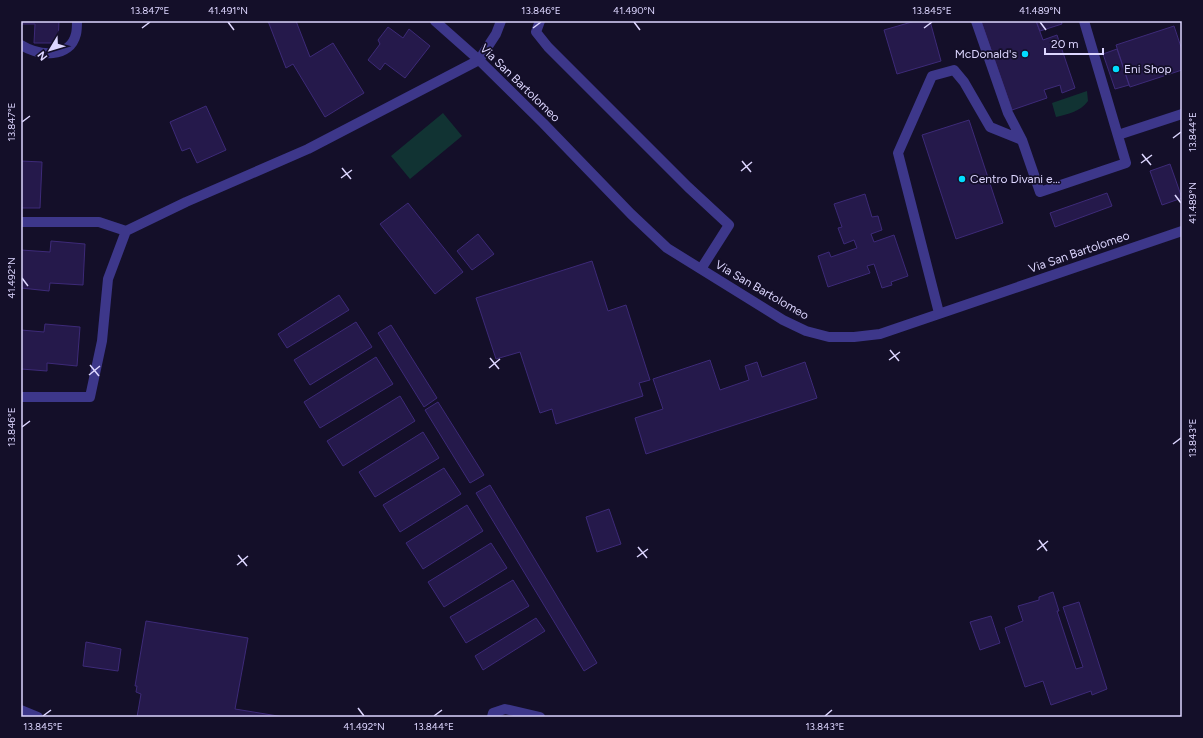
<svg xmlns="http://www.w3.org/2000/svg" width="1203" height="738" font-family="Figtree,sans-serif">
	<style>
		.green { fill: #133 }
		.building { fill: #25194b; stroke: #3d2a78 }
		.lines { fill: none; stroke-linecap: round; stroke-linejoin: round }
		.minor { stroke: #3d378a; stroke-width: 10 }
		.ticks { fill: none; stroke: #ddd6ff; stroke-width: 1.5 }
		.poi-dot { fill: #02ddff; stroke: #140f29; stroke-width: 1.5 }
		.labels { text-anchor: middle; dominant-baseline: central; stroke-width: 3.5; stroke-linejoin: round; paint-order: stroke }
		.poi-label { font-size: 12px; fill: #ddd6ff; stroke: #140f29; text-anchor: start }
		.street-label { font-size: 12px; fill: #ddd6ff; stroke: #140f29 }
		.neatline { fill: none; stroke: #ddd6ff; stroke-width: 1.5 }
		.ticks-label { font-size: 10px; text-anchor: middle; fill: #ddd6ff }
	</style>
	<rect width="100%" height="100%" fill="#140f29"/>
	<path class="green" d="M1087 91 1088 101C1080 112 1068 114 1056 117L1052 103Z
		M443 113 462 136 410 179 391 156Z"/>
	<path class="building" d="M21 21H59L58 43H34L35 24H21Z
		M268 21H296L310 57 333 43 364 93 325 117 293 64 286 68Z
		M915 21H930L941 61 897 74 884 30Z
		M981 21H1036L1043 40 1057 35 1075 88 1062 93 1060 85 1044 90 1047 98 1012 110Z
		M1036 21H1061L1062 24 1040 31Z
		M1174 26 1182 50V70L1130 87 1116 45Z
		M388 27 403 38 409 29 430 46 405 78 385 63 380 70 368 60 380 44 378 40Z
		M1117 49 1129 85 1115 89 1103 54Z
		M206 106 226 150 197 163 190 148 182 151 170 122Z
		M969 120 1003 223 956 239 922 135Z
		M21 161 42 162 40 208H21Z
		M1170 164 1182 198 1162 205 1150 171Z
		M1107 193 1112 206 1055 227 1050 213Z
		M865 194 872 217 878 216 882 230 871 234 874 242 894 235 908 276 891 282 892 285 882 288 874 264 867 266 870 273 828 287 818 256 829 252 831 257 857 248 854 240 844 244 838 228 842 227 834 204Z
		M408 203 463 272 435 294 380 224Z
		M478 234 494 254 472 270 457 251Z
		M51 241 85 244 83 285 50 283 49 291 21 288V250L50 252Z
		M592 261 608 311 626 305 650 380 639 383 643 396 556 424 552 409 540 413 520 352 496 359 476 298Z
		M339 295 349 310 287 348 278 334Z
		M356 322 372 347 310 385 294 360Z
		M45 324 80 327 77 366 47 363V371L21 369V330L44 332Z
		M391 325 437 398 424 407 378 333Z
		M376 357 393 384 320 428 304 402Z
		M710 360 720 390 749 380 745 366 757 362 762 377 805 362 817 398 646 454 635 418 663 409 653 379Z
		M400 396 415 421 343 466 327 441Z
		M438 402 484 475 470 483 425 410Z
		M423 432 439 458 375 497 359 472Z
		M444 468 461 494 400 532 383 505Z
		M490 485 597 663 584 671 476 493Z
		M467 505 483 531 423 569 406 543Z
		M609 509 621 544 597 552 586 517Z
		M491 543 507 568 444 607 428 582Z
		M513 580 529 606 466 643 450 617Z
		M1053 592 1059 611H1057L1076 669 1083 667 1063 607 1079 602 1107 689 1092 695 1091 691 1051 705 1043 681 1025 687 1005 628 1023 621 1018 606 1039 600V597Z
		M991 616 1000 643 980 650 970 622Z
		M536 618 545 631 483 670 475 656Z
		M146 621 248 638 235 709 284 717H137L141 694 136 692 137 686H135Z
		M86 642 121 649 118 671 83 666Z"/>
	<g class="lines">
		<path class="minor" d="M435 21 479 60 543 123 631 214 667 248 783 320 806 331 829 337H854L880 334 1182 231
			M540 21 536 32 548 47 688 187 729 225 701 269
			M976 21 1008 113 1022 140
			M21 45C39 56 70 59 76 34 77 30 77 25 77 21
			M1118 135 1182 114
			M21 222H99L126 231
			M939 313 898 153 932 76 954 70 964 82 990 127 1022 140 1040 192 1126 163 1084 21
			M21 397H90L102 341 108 279 126 231 186 202 308 149 479 60 496 34 501 21
			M21 710 38 717
			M492 717 493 713 505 709 540 717"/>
	</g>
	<path class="ticks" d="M228 22 234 30M634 22 640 30M1040 22 1046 30M142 28 150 22M533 28 541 22M924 28 932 22M22 122 30 116M1173 138 1181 132M1142 154 1151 165M742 161 751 172M1141 163 1152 155M342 168 351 179M741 171 752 162M341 178 352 170M1175 195 1181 203M22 278 28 286M890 350 899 361M490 358 499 369M889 360 900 352M90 365 99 376M489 368 500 359M89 375 100 366M22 427 30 421M1173 444 1181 438M1039 540 1047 551M638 547 647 558M1037 550 1048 541M238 555 247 566M637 557 648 549M237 565 248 556M358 708 364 716M43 716 51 710M434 716 442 710M825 716 832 710"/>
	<g class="poi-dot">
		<circle cx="1025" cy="54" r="4"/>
		<circle cx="1116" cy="69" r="4"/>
		<circle cx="962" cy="179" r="4"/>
	</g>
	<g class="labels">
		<g class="poi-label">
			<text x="1017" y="54" text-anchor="end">McDonald's</text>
			<text x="1124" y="69">Eni Shop</text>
			<text x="970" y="179">Centro Divani e…</text>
		</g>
		<g class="street-label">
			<text transform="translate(520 83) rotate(44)">Via San Bartolomeo</text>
			<text transform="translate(1079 252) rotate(-19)">Via San Bartolomeo</text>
			<text transform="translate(762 290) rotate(30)">Via San Bartolomeo</text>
		</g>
	</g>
	<rect width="1203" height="738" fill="none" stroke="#140f29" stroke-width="44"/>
	<g transform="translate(50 50) rotate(232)" stroke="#140f29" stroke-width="3" paint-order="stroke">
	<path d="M0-3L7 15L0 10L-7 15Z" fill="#ddd6ff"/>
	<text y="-6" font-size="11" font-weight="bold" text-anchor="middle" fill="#ddd6ff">N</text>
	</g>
	<path d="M1045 48v6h58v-6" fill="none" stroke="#ddd6ff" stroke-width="2"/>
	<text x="1051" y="48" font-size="12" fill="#ddd6ff" stroke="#140f29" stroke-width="3" paint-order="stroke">20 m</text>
	<rect x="22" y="22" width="1159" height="694" class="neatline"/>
	<g class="ticks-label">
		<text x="150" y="14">13.847°E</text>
		<text x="228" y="14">41.491°N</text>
		<text x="541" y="14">13.846°E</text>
		<text x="634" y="14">41.490°N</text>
		<text x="932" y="14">13.845°E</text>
		<text x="1040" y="14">41.489°N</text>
		<text transform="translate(11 122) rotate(-90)" y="4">13.847°E</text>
		<text transform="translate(1192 132) rotate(-90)" y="4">13.844°E</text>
		<text transform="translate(1192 203) rotate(-90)" y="4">41.489°N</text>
		<text transform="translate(11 278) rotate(-90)" y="4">41.492°N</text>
		<text transform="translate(11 427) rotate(-90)" y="4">13.846°E</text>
		<text transform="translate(1192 438) rotate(-90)" y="4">13.843°E</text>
		<text x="43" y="730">13.845°E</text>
		<text x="364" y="730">41.492°N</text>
		<text x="434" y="730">13.844°E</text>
		<text x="825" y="730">13.843°E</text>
	</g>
</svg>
